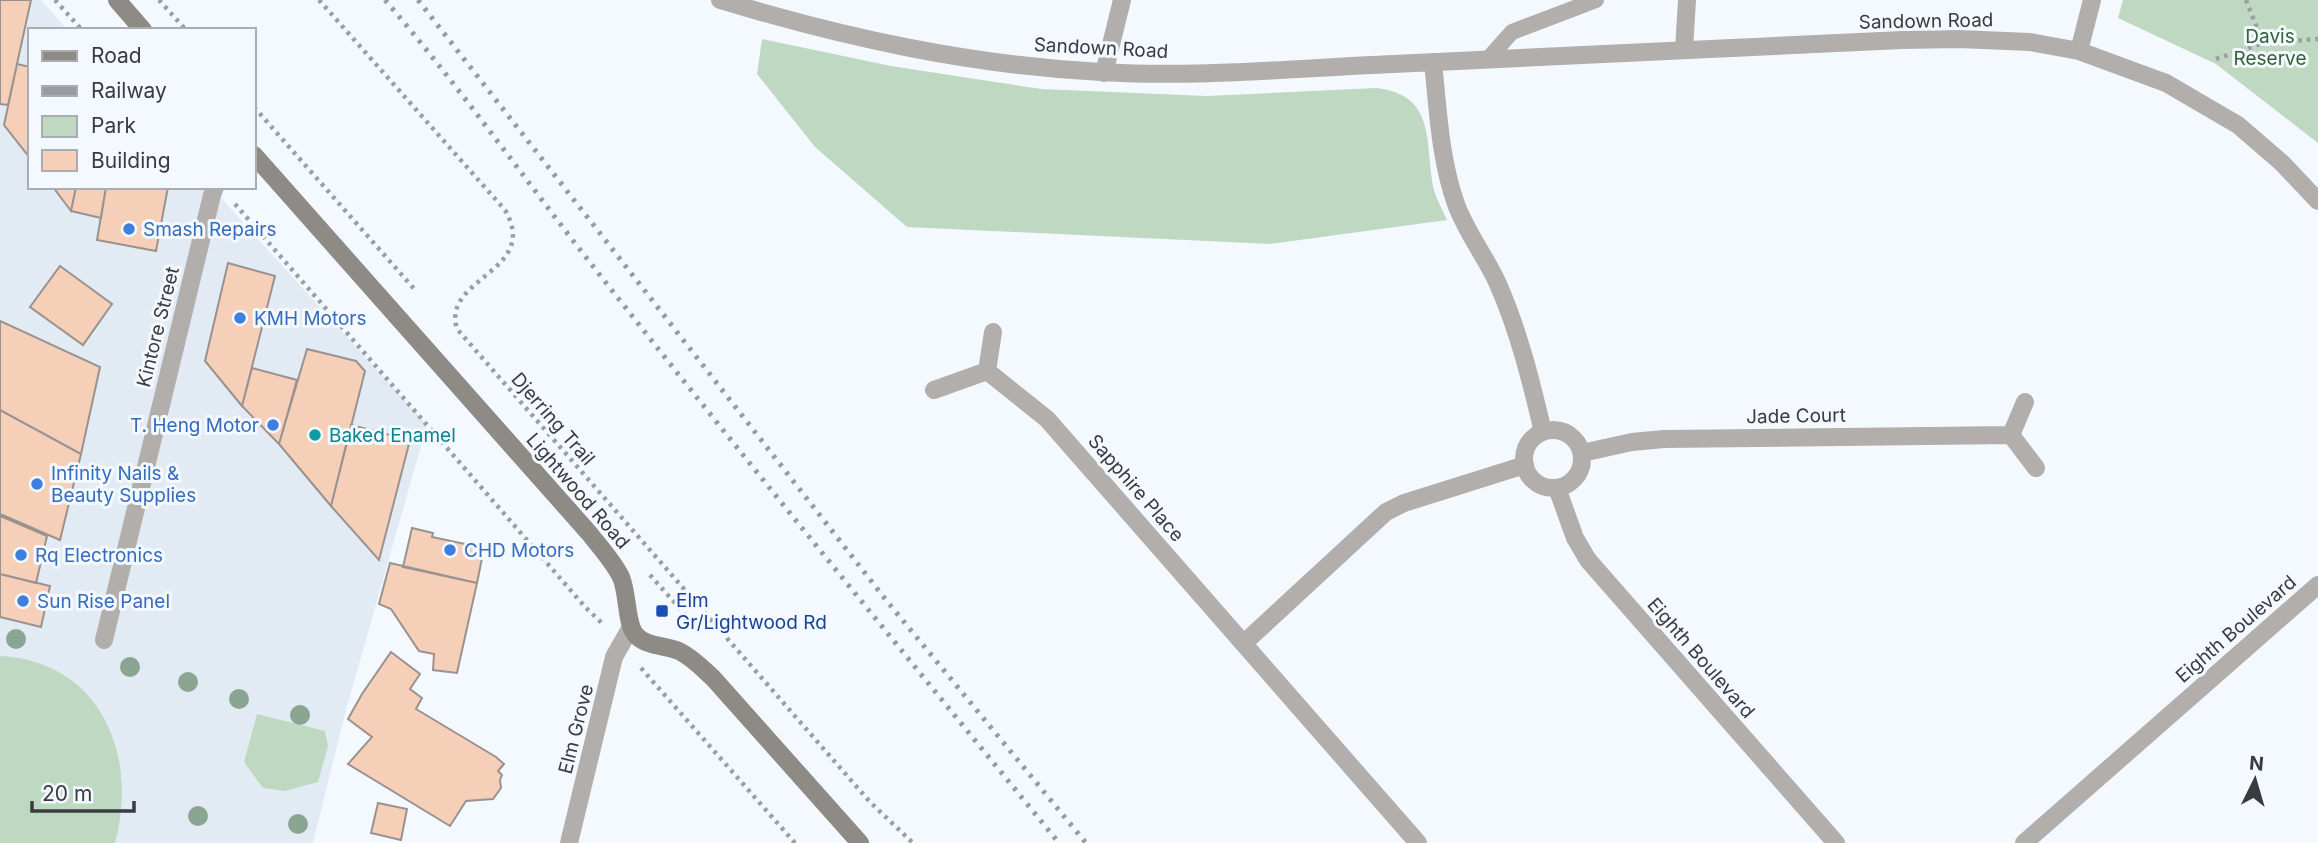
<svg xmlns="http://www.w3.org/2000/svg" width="2318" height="843" font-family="Inter,sans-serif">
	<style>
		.built { fill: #e2ebf4 }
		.green { fill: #bfd8c1 }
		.building { fill: #f6cfb9; stroke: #9a928e; stroke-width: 2 }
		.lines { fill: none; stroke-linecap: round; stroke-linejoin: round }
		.path { stroke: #9b9fa4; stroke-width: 4.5; stroke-dasharray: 3.5 5; stroke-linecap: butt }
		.service { stroke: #b1aeab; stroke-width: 16 }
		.minor { stroke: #b1aeab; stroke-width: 18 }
		.secondary { stroke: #8e8a86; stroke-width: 18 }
		.rail { stroke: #989ba0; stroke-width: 5; stroke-dasharray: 3.5 7; stroke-linecap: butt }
		.tree { fill: #8aa692 }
		.shop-dot { fill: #3f7fe0; stroke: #f4f9ff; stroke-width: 2.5 }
		.culture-dot { fill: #0f9aa8; stroke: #f4f9ff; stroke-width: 2.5 }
		.transit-dot { fill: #1a4fb4; stroke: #f4f9ff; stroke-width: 2.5 }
		.labels { text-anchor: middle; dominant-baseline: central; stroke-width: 6; stroke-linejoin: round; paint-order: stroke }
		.street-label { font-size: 19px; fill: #393b3e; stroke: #f4f9ff }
		.park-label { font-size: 19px; fill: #336239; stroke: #f4f9ff }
		.shop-label { font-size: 19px; fill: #366cbe; stroke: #f4f9ff; text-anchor: start }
		.culture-label { font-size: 19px; fill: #0d838f; stroke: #f4f9ff; text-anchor: start }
		.transit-label { font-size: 19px; fill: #164399; stroke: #f4f9ff; text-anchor: start }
	</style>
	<rect width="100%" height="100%" fill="#f4f9ff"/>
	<path class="built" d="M0 0H41L68 30H30V187H211L427 425 346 710 313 843H0Z"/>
	<path class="green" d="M2123 0H2318V143L2216 64 2118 18Z
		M762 39 891 66 1041 89 1207 96 1376 88C1438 95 1424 144 1434 190 1437 200 1443 211 1447 220L1270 244 907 227 815 147 757 74Z
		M0 656C100 661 139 754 115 843H0Z
		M257 714 325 731 328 746 318 782 285 791 263 788 244 762Z"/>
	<path class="building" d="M0 0H31L8 105 0 104Z
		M17 64 30 67V158L4 125Z
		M53 187H76L71 211Z
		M76 187H106L101 218 71 211Z
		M106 187H168L156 251 97 240Z
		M228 263 275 276 242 406 205 361Z
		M60 266 112 304 83 345 30 307Z
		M0 321 100 367 81 454 0 410Z
		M307 349 356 361 365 371 331 506 279 444Z
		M252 368 297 380 279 444 242 406Z
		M0 410 81 454 60 540 0 514Z
		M351 425 410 440 379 560 331 506Z
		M0 516 47 536 36 583 0 574Z
		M412 528 433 533 432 537 484 548 477 583 403 567Z
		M390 563 477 583 457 673 433 670 434 654 419 651 391 609 379 604Z
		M0 574 50 586 41 627 0 617Z
		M391 652 420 674 410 689 422 698 416 709 496 757 504 764 498 771 502 775 500 780 501 788 493 799 466 801 450 826 348 764 372 737 348 719 362 694Z
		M378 803 407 809 401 840 371 833Z"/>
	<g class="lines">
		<path class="path" d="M55 0 82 30
			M159 0 186 30
			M319 0 505 210C541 272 441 277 457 329L870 802 913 843
			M2246 0 2263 43
			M2216 59 2263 43 2318 39
			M254 107 416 291
			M235 204 586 608 603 624
			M650 575 700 631
			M641 668 795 843"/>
		<path class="service" d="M1487 60 1512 32 1596 0"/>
		<path class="minor" d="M720 0C846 38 969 65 1101 72 1198 78 1297 68 1394 64 1563 56 1732 48 1902 40L1959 39 2030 42 2079 51 2166 83 2238 125 2282 163 2318 201
			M1684 50 1687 0
			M2079 51 2092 0
			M1433 62C1438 110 1440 159 1456 204 1466 232 1486 257 1498 284 1519 332 1531 381 1543 432
			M1104 73 1122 0
			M987 371 1047 419 1418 843
			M934 390 987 371 993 332
			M2025 402 2011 435 2036 468
			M1524 459a29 29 0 1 1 58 0a29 29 0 1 1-58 0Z
			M1582 453 1632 442 1664 439 2011 435
			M1557 488 1575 538 1588 560 1836 843
			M104 640 212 195 215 187
			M1244 643 1386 512 1404 503 1525 465
			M569 843 614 657 631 627
			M2024 843 2318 585"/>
		<path class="secondary" d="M117 0 143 30
			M254 155 589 533C600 547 613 561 621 577 628 593 626 623 635 634 645 647 665 645 679 651 693 658 702 668 713 678L860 843"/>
		<path class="rail" d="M385 0C458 85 523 177 592 265 745 460 902 651 1059 843
			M418 0 886 600 1086 843"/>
	</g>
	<g class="tree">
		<circle cx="16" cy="639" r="10"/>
		<circle cx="130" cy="667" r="10"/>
		<circle cx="188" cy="682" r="10"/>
		<circle cx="239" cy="699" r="10"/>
		<circle cx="300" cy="715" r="10"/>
		<circle cx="198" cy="816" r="10"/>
		<circle cx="298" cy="824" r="10"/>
	</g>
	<g class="shop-dot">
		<circle cx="129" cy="229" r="7"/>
		<circle cx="240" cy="318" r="7"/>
		<circle cx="273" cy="425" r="7"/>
		<circle cx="37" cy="484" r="7"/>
		<circle cx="450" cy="550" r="7"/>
		<circle cx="21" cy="555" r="7"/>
		<circle cx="23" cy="601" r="7"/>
	</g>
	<circle class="culture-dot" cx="315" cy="435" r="7"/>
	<rect class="transit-dot" x="655" y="604" width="14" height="14" rx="3.5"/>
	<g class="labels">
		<g class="street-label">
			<text transform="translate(1926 21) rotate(-1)">Sandown Road</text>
			<text transform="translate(1101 48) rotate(3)">Sandown Road</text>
			<text transform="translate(158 327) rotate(-76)">Kintore Street</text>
			<text transform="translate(1796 416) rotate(-1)">Jade Court</text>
			<text transform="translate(553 419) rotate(49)">Djerring Trail</text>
			<text transform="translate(1136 488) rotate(49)">Sapphire Place</text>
			<text transform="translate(578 491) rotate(49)">Lightwood Road</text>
			<text transform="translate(2236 629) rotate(-41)">Eighth Boulevard</text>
			<text transform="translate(1701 658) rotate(49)">Eighth Boulevard</text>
			<text transform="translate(576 729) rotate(-76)">Elm Grove</text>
		</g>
		<g class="park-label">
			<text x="2270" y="36">Davis<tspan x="2270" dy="22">Reserve</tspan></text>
		</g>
		<g class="shop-label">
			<text x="143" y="229">Smash Repairs</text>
			<text x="254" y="318">KMH Motors</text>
			<text x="259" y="425" text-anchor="end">T. Heng Motor</text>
			<text x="51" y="473">Infinity Nails &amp;<tspan x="51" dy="22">Beauty Supplies</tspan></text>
			<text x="464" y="550">CHD Motors</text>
			<text x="35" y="555">Rq Electronics</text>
			<text x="37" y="601">Sun Rise Panel</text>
		</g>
		<g class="culture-label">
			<text x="329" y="435">Baked Enamel</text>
		</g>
		<g class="transit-label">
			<text x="676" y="600">Elm<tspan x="676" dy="22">Gr/Lightwood Rd</tspan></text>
		</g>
	</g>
	<rect x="28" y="28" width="228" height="161" fill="#f4f9ff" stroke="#a9adb2" stroke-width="2"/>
	<rect x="42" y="51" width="35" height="10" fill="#8e8a86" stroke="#a9adb2" stroke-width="2"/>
	<text x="91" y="63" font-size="21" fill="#393b3e">Road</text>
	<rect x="42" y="86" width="35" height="10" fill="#989ba0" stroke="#a9adb2" stroke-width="2"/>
	<text x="91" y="98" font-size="21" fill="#393b3e">Railway</text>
	<rect x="42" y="116" width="35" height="21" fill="#bfd8c1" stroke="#a9adb2" stroke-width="2"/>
	<text x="91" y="133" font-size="21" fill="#393b3e">Park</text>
	<rect x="42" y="150" width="35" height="21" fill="#f6cfb9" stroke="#a9adb2" stroke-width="2"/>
	<text x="91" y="168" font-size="21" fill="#393b3e">Building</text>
	<g transform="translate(2255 780) rotate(5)" stroke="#f4f9ff" stroke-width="5" paint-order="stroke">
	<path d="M0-5L12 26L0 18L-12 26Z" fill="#393b3e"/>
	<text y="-10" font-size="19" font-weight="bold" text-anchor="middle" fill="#393b3e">N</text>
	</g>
	<path d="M32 801v10h102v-10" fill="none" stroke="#393b3e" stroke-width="3.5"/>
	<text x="42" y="801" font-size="21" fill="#393b3e" stroke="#f4f9ff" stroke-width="5" paint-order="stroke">20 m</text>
</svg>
